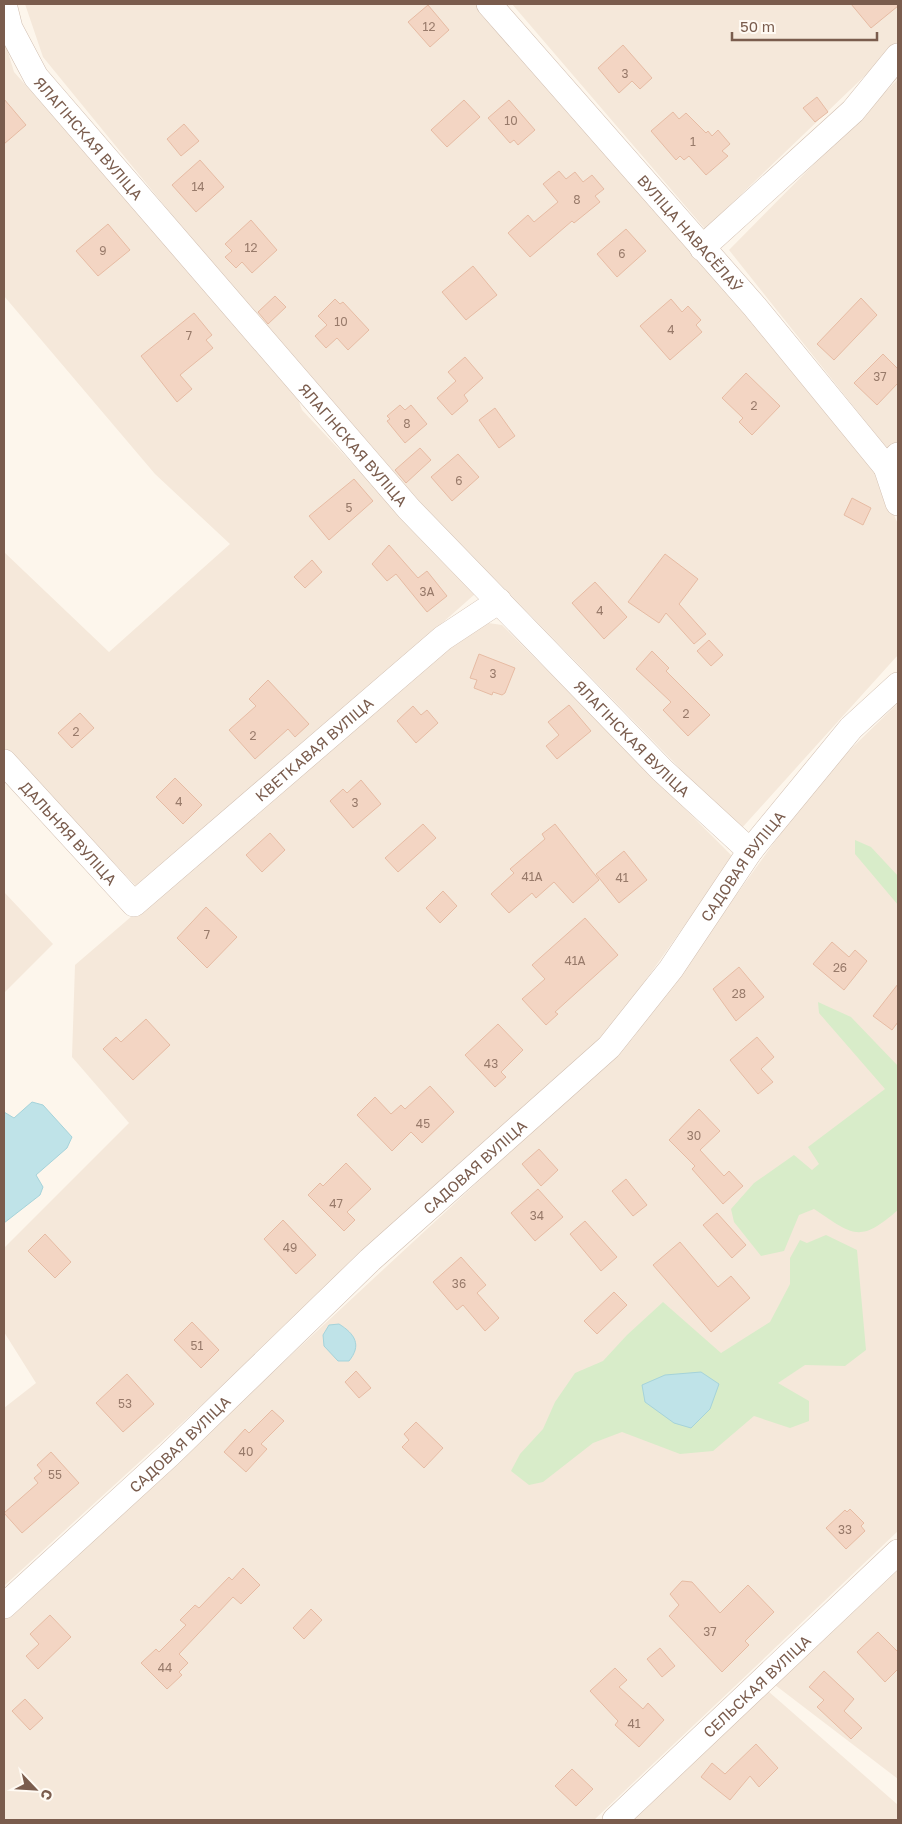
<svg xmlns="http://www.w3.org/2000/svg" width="902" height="1824" font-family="'Golos Text',sans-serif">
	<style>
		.residential { fill: #f5e8da }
		.green { fill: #d8ecc9 }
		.water { fill: #bfe3e8; stroke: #a5d3da }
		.building { fill: #f3d5c3; stroke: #e6bba3 }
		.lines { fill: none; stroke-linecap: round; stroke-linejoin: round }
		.minor-casing { stroke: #d1beb0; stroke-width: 26 }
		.minor { stroke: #fff; stroke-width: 25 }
		.labels { text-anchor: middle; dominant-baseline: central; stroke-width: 4.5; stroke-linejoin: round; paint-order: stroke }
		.number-label { font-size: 12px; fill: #987a6a }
		.street-label { font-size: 15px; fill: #7a5c4d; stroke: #fffaf3 }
	</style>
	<rect width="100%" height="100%" fill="#fdf6ec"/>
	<path class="residential" d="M25 4H476L702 260 870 462 898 524V655L740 830 338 418 43 57Z
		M512 4H898V44L705 229Z
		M4 39 14 72 292 383 302 410 475 594 140 890 4 748V552L109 652 230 544 155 474 4 296Z
		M898 79V441L889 451 729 250Z
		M475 621 502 625 733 857 609 1032 4 1586V1408L36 1383 4 1332V1248L129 1123 72 1057 75 965Z
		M898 703V1531L594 1820H4V1617L56 1573 633 1038 820 779Z
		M4 892 53 944 4 993Z
		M898 1568V1779L775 1685Z
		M768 1691 898 1805V1820H630Z"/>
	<path class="green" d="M855 840 871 847 898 876V905L855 854Z
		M818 1002 851 1017 898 1066V1210C859 1244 853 1235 814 1209L799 1215 784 1251 761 1256 734 1222 731 1209 754 1183 794 1155 812 1170 819 1164 808 1147 885 1089 819 1013Z
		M826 1235 857 1250 866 1350 845 1366 805 1365 778 1383 809 1401V1421L790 1428 754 1416 713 1451 680 1454 622 1432 593 1443 543 1482 529 1485 511 1471 520 1454 543 1429 555 1402 575 1373 603 1361 627 1335 663 1302 721 1353 770 1322 790 1284V1258L800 1240 807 1243Z"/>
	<path class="water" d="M32 1102 43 1105 72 1137 67 1148 36 1175 43 1187 40 1195 4 1223V1112L14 1118Z
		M339 1324C355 1334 362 1345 349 1361H338L324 1346 323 1335 329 1325Z
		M701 1372 719 1384 710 1409 691 1428 674 1423 645 1402 642 1385 665 1375Z"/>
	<path class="building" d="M851 4H898V6L871 28Z
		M428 5 449 30 430 47 408 22Z
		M623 45 652 78 640 89 632 81 619 93 598 68Z
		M817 97 828 112 815 122 803 108Z
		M4 99 26 125 4 144Z
		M464 100 480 117 447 147 431 130Z
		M509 100 535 130 518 145 514 140 510 143 488 118Z
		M673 112 679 119 686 113 706 133 708 131 712 136 718 130 730 144 722 151 728 156 706 175 689 156 684 160 680 156 676 160 651 131Z
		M184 124 199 141 181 156 167 139Z
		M200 160 224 187 196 212 172 185Z
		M559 171 566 179 575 172 583 182 592 175 604 189 595 196 600 202 574 223 572 221 530 257 508 233 528 215 534 222 558 202 543 184Z
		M251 220 277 250 252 273 242 262 236 268 225 257 232 251 225 244Z
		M108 224 130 250 98 276 76 251Z
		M626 229 646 251 617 277 597 254Z
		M473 266 497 295 466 320 442 292Z
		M275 296 286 307 268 324 258 312Z
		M861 298 877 315 834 360 817 344Z
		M335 299 340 304 343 302 369 330 348 350 337 338 326 348 315 336 327 325 318 316Z
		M671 299 682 312 688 306 701 320 696 325 702 332 670 360 640 326Z
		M194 313 212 335 206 340 213 348 180 375 192 389 177 402 141 356Z
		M883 354 898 369V383L877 405 854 383Z
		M465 357 483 378 464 395 468 401 452 415 437 398 456 381 448 372Z
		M746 373 780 406 752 435 739 422 743 418 722 398Z
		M400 405 405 410 411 405 427 424 405 443 387 421 390 419 387 416Z
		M495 408 515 436 499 448 479 420Z
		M420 448 431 460 406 483 395 470Z
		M458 454 479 477 452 501 431 477Z
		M354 479 373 501 329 540 309 516Z
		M852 498 871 508 863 525 844 515Z
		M389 545 418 578 427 571 447 596 427 612 396 574 387 581 372 564Z
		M665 554 698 579 679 604 706 634 694 644 666 613 659 623 628 602Z
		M312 560 322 572 305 588 294 577Z
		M595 582 627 617 604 639 572 603Z
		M709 640 723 655 711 666 697 651Z
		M652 651 669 668 666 671 710 715 688 736 663 710 671 702 636 669Z
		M479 654 515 668 505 693 502 695 493 692 492 695 474 688 477 680 470 678Z
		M268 680 309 724 295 737 288 729 255 759 229 730 256 706 249 699Z
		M569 705 591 731 557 759 546 746 559 735 548 722Z
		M413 706 421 715 427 710 438 723 416 743 397 721Z
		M80 713 94 728 72 748 58 733Z
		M175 778 202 805 183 824 156 797Z
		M361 780 381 804 353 828 330 801 343 789 347 793Z
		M423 824 436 838 398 872 385 858Z
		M555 824 599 880 573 903 554 882 536 898 532 893 509 913 491 894 514 873 510 869 545 839 542 834Z
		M270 833 285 850 262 872 246 855Z
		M624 851 647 880 619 903 596 874Z
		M443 891 457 906 440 923 426 908Z
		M206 907 237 937 207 968 177 938Z
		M585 918 618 955 555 1012 558 1014 546 1025 522 999 545 979 532 965Z
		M832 942 849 957 855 950 867 961 844 990 813 964Z
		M739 967 764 997 736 1021 713 989Z
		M898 984V1022L892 1030 873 1016Z
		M146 1019 170 1045 133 1080 103 1049 116 1037 121 1042Z
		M498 1024 523 1050 501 1072 506 1077 495 1087 465 1055Z
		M757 1037 774 1057 761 1069 773 1082 758 1094 730 1060Z
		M430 1086 454 1112 422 1143 411 1132 392 1151 357 1115 375 1097 391 1114 401 1105 405 1109Z
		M699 1109 720 1131 700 1150 724 1176 729 1171 743 1186 723 1204 692 1169 695 1166 669 1140Z
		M539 1149 558 1170 541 1186 522 1164Z
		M346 1163 371 1189 347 1212 355 1220 344 1231 308 1195 320 1183 323 1186Z
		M626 1179 647 1205 633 1216 612 1191Z
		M538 1189 563 1217 535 1241 511 1213Z
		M717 1213 746 1245 732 1258 703 1225Z
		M283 1220 316 1255 296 1274 264 1239Z
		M585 1221 617 1257 601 1271 570 1234Z
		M45 1234 71 1262 55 1278 28 1251Z
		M680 1242 718 1287 731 1276 750 1298 711 1332 653 1265Z
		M461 1257 486 1285 477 1293 499 1318 485 1331 463 1305 457 1310 433 1282Z
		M614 1292 627 1305 597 1334 584 1321Z
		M192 1322 219 1350 201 1368 174 1340Z
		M356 1371 371 1388 359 1398 345 1382Z
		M127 1374 154 1404 123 1432 96 1403Z
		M272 1410 284 1421 261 1444 267 1449 246 1472 224 1452 245 1429 249 1433Z
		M416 1422 443 1448 424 1468 402 1447 409 1440 404 1434Z
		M51 1452 79 1483 22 1533 4 1513 38 1483 34 1478 42 1471 37 1465Z
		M850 1509 864 1523 861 1526 865 1531 846 1549 826 1528 845 1510 847 1512Z
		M243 1568 260 1585 241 1604 233 1597 179 1654 188 1663 179 1672 182 1675 167 1689 141 1663 156 1649 159 1652 186 1625 180 1620 195 1605 199 1608 229 1577 232 1580Z
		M682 1581 692 1582 720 1613 748 1585 774 1612 745 1641 749 1645 722 1672 669 1616 679 1605 670 1594Z
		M311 1609 322 1620 304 1639 293 1628Z
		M50 1615 71 1637 38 1669 26 1656 39 1644 30 1634Z
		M878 1632 898 1652V1669L885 1682 857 1652Z
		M660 1648 675 1666 662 1677 647 1659Z
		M615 1668 627 1680 619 1687 643 1709 648 1703 664 1720 639 1747 615 1725 618 1721 590 1691Z
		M824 1671 854 1699 844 1711 862 1728 851 1739 817 1707 824 1700 809 1687Z
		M25 1699 43 1718 30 1730 12 1711Z
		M756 1744 778 1768 759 1787 750 1776 730 1800 701 1777 712 1763 725 1774Z
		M572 1769 593 1789 576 1806 555 1786Z"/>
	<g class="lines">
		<defs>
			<g id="minor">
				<path id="s1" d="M4 4 10 28 36 77 409 509 662 770 750 851"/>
				<path id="s2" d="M489 4 755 307 886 467"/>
				<path d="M702 248 853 111 898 56"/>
				<path d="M898 455 886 467 898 503"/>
				<path id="s3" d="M4 762 134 904 443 638 499 601"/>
				<path id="s4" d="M4 1606 169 1455 370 1260 609 1047 671 969 750 851 851 728 898 685"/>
				<path id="s5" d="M615 1820 898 1552"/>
			</g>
		</defs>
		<use href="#minor" class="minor-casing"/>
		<use href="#minor" class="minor"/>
	</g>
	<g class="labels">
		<g class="number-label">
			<text x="429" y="26">12</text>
			<text x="625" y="73">3</text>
			<text x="511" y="120">10</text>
			<text x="693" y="141">1</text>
			<text x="198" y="186">14</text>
			<text x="577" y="199">8</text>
			<text x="251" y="247">12</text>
			<text x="103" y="250">9</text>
			<text x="622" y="253">6</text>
			<text x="341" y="321">10</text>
			<text x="671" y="329">4</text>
			<text x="189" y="335">7</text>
			<text x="880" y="376">37</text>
			<text x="754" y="405">2</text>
			<text x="407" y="423">8</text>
			<text x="459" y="480">6</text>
			<text x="349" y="507">5</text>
			<text x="427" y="591">3А</text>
			<text x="600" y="610">4</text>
			<text x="493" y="673">3</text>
			<text x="686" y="713">2</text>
			<text x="76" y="731">2</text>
			<text x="253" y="735">2</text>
			<text x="179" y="801">4</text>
			<text x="355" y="802">3</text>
			<text x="532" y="876">41А</text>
			<text x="622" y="877">41</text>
			<text x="207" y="934">7</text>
			<text x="575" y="960">41А</text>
			<text x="840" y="967">26</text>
			<text x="739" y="993">28</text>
			<text x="491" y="1063">43</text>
			<text x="423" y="1123">45</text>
			<text x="694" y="1135">30</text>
			<text x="336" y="1203">47</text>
			<text x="537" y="1215">34</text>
			<text x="290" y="1247">49</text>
			<text x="459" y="1283">36</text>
			<text x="197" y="1345">51</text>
			<text x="125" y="1403">53</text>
			<text x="246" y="1451">40</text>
			<text x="55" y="1474">55</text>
			<text x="845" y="1529">33</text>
			<text x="710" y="1631">37</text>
			<text x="165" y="1667">44</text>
			<text x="634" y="1723">41</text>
		</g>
		<g class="street-label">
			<text stroke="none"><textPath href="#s1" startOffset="161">ЯЛАГІНСКАЯ ВУЛІЦА</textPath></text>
			<text stroke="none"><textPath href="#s2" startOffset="305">ВУЛІЦА НАВАСЁЛАЎ</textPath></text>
			<text stroke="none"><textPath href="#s1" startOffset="566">ЯЛАГІНСКАЯ ВУЛІЦА</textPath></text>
			<text stroke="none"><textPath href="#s1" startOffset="971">ЯЛАГІНСКАЯ ВУЛІЦА</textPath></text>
			<text stroke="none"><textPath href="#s3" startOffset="430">КВЕТКАВАЯ ВУЛІЦА</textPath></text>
			<text stroke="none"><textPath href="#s3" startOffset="96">ДАЛЬНЯЯ ВУЛІЦА</textPath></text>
			<text stroke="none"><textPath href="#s4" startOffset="1049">САДОВАЯ ВУЛІЦА</textPath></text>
			<text stroke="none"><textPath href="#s4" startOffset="644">САДОВАЯ ВУЛІЦА</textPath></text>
			<text stroke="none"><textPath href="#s4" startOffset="239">САДОВАЯ ВУЛІЦА</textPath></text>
			<text stroke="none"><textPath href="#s5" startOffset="195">СЕЛЬСКАЯ ВУЛІЦА</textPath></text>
		</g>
	</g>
	<rect width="902" height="1824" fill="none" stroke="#7a5c4d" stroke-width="10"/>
	<g transform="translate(35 1789) rotate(115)" stroke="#fffaf3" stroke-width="4" paint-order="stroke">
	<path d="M0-4L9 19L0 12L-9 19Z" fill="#7a5c4d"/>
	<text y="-8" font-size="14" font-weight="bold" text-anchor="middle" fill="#7a5c4d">С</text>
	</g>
	<path d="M732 32v8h145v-8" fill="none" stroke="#7a5c4d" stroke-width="2.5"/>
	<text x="740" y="32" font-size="15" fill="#7a5c4d" stroke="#fffaf3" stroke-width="4" paint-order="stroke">50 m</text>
</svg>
